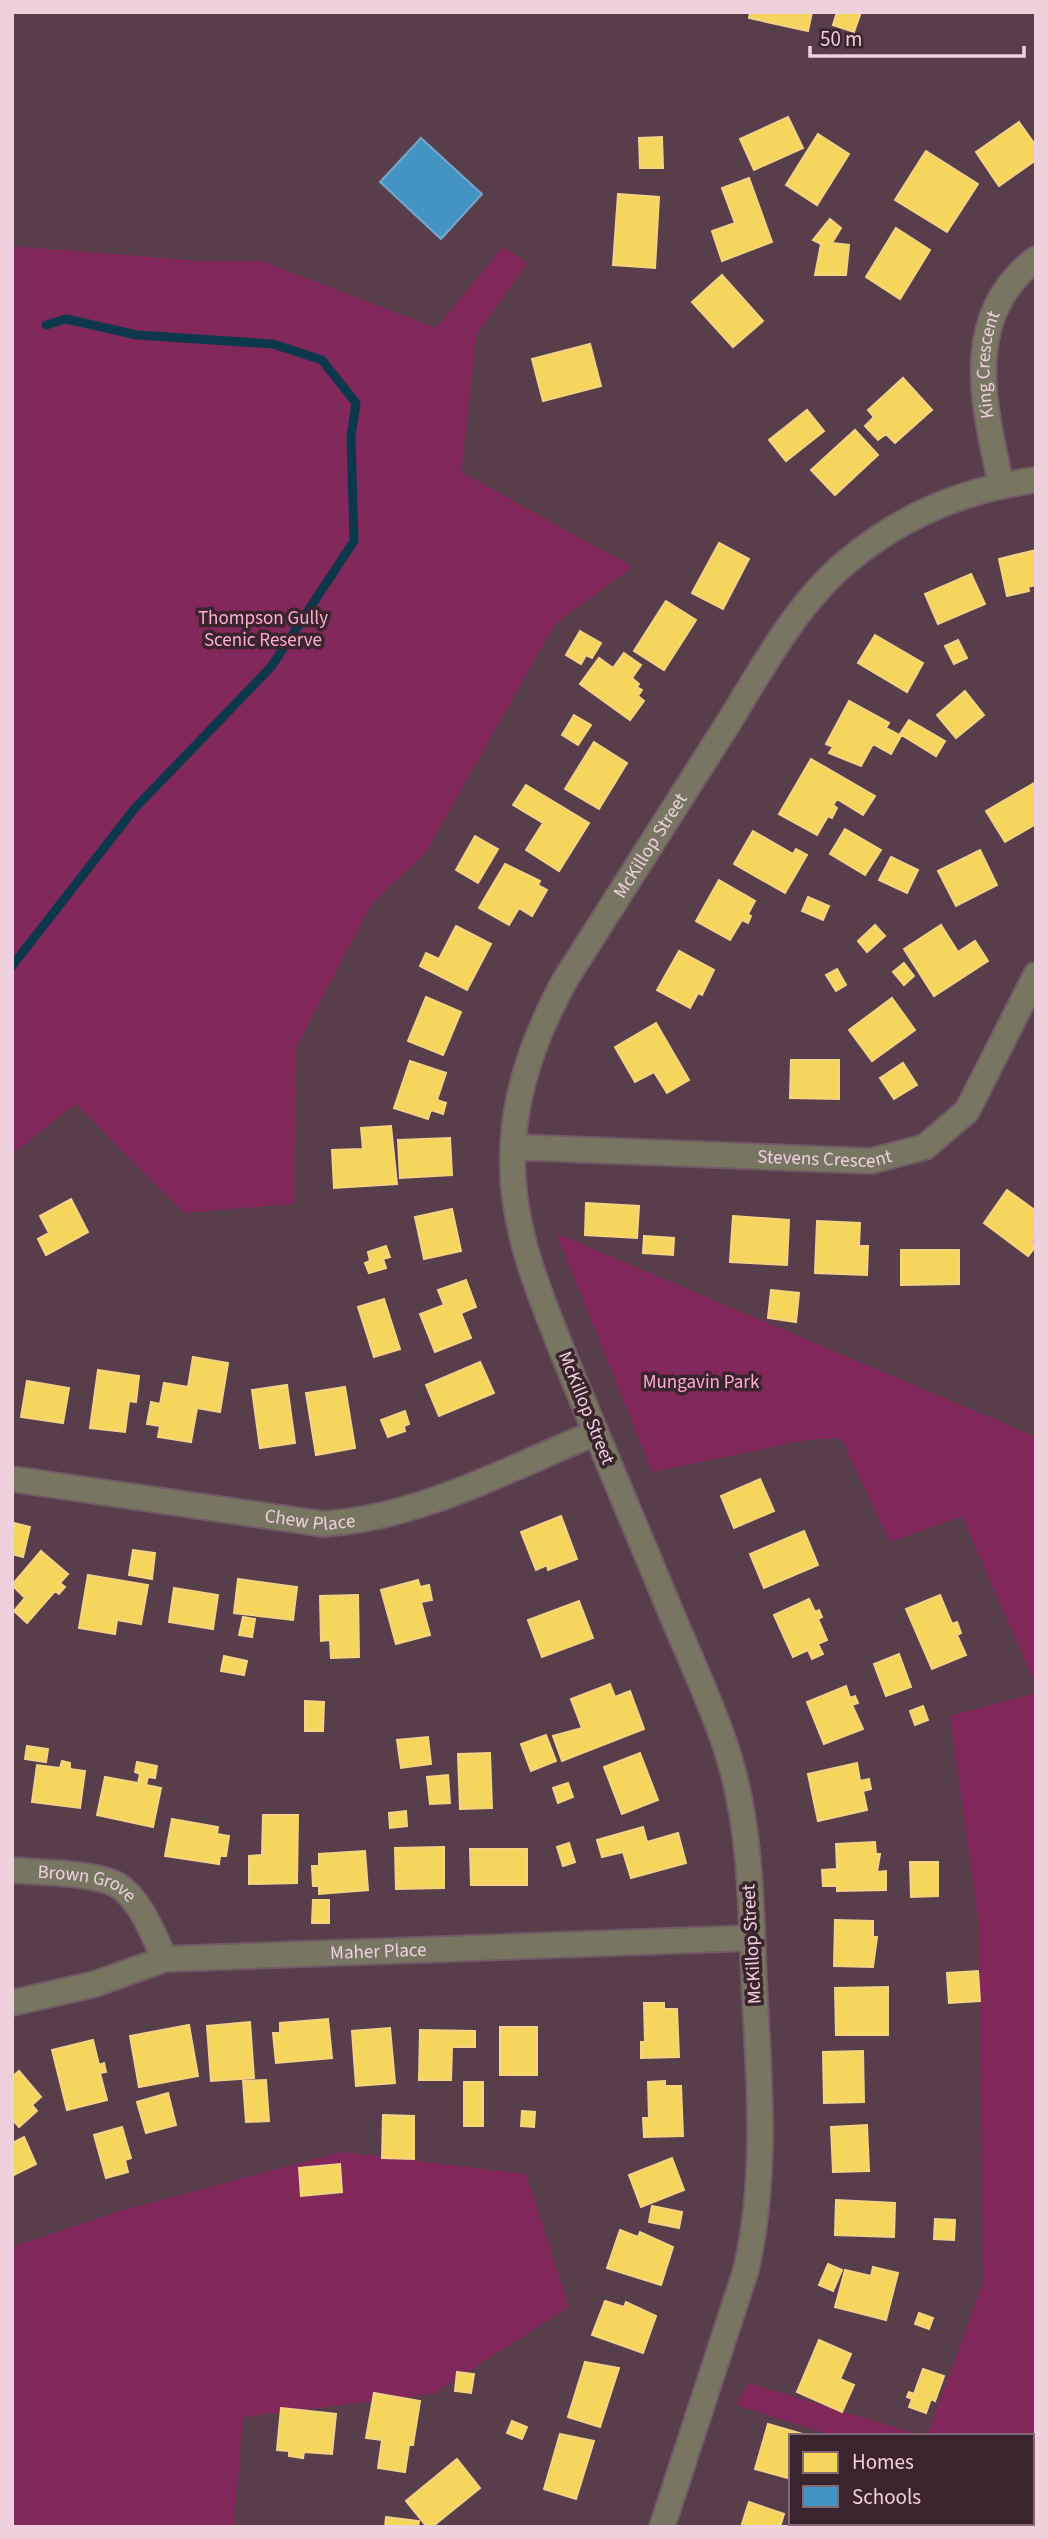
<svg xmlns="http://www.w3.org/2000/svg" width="1048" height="2539" font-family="'Source Sans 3',sans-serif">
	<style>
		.green { fill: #83285b }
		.homes { fill: #f6d55c; stroke: #f4d483; stroke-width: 2 }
		.schools { fill: #4393c3; stroke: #76a6cb; stroke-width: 2 }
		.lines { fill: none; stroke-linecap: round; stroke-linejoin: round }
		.stream { stroke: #0d384b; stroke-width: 9 }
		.building { fill: #a1849a }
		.minor-casing { stroke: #715b65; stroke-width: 28 }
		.minor { stroke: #797563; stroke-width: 24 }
		.labels { text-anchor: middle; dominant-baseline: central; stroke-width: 7; stroke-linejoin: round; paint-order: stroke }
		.street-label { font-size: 19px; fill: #eed1dd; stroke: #3a242e }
		.park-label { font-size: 19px; fill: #feacd2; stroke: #3a242e }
	</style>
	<rect width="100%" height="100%" fill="#583e4b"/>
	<path class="green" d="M12 246 203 261H262L436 328 503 247 528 263 477 334 461 472 633 567 555 624 426 852 371 905 296 1048 294 1204 184 1213 76 1104 12 1154Z
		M556 1233 1036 1437V1686L962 1516 890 1542 841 1438 807 1440 652 1472Z
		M1036 1693V2527H898L899 2523H1032V2436H927L983 2283 979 1924 950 1716Z
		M341 2152 526 2174 569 2307 433 2394 243 2417 234 2527H12V2247L120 2211Z
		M748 2383 925 2436H833L736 2405Z"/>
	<path class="homes" d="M750 12H812L808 31 749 18Z
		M837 12H861L854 32 833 25Z
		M788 117 803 148 754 170 740 139Z
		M1019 122 1036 146V160L999 186 976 152Z
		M818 134 849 154 817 205 786 185Z
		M662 137 663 168H640L639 138Z
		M926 151 978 184 947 232 895 200Z
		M749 178 772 242 722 261 712 231 735 223 722 188Z
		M618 194 659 197 655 268 613 265Z
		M830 219 841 228 832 243 849 245 846 275H815L821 244 813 240Z
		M896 228 930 250 900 299 866 277Z
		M722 275 763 321 733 347 692 302Z
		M590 344 601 386 543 401 532 359Z
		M903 378 932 410 895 443 886 434 878 440 865 426 874 417 868 410Z
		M807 410 824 431 786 461 769 440Z
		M855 430 878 455 835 495 811 470Z
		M719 543 749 559 723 609 692 593Z
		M1036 550V585L1028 587 1029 591 1007 596 999 559Z
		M971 574 985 604 938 624 925 594Z
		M666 601 696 620 664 670 634 651Z
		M580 631 601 643 592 658 586 655 581 664 566 655Z
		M875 635 923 663 907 692 858 663Z
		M958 640 967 658 954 664 945 646Z
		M624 653 641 665 632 678 639 684 637 687 642 690 638 696 644 701 630 720 580 684 599 658 613 668Z
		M965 691 984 715 956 738 937 715Z
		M849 701 889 723 886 728 901 736 891 754 873 744 861 766 829 753 833 747 826 744Z
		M574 715 591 725 578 745 562 735Z
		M909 720 945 741 936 756 900 734Z
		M594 742 627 763 599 809 565 789Z
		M811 759 875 796 863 815 837 799 833 805 837 808 832 818 828 816 817 835 779 814Z
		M1036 782V824L1005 842 986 811Z
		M526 785 589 823 559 871 526 850 543 823 513 805Z
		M845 829 881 850 865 875 830 854Z
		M753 831 793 854 796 849 807 855 785 893 734 864Z
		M475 836 498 849 478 883 456 870Z
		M980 850 997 885 956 906 938 871Z
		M891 857 918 870 907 893 879 880Z
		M505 864 540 881 538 885 547 890 532 916 519 908 509 925 479 908Z
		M719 880 755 901 748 914 751 916 748 923 742 920 730 940 696 921Z
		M808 897 829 906 823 920 802 911Z
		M875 925 885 936 867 952 858 941Z
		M941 925 958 952 975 941 988 961 934 996 904 949Z
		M456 926 491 944 467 990 420 966 426 953 439 959Z
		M679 951 714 970 702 995 698 993 690 1008 657 990Z
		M904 963 914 976 904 985 893 972Z
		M837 969 846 985 836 991 826 975Z
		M426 997 461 1012 443 1055 408 1041Z
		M892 998 915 1030 872 1061 849 1030Z
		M656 1023 689 1080 667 1093 654 1072 635 1082 615 1047Z
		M791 1060H839V1099L790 1098Z
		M410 1061 446 1073 437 1100 446 1103 443 1114 431 1110 428 1119 394 1108Z
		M903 1063 917 1085 894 1099 880 1078Z
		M391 1126 397 1184 334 1188 332 1150 363 1149 361 1128Z
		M450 1138 452 1175 400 1178 398 1140Z
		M1007 1190 1036 1211V1236L1032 1242 1036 1246 1028 1256 984 1223Z
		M71 1199 88 1232 46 1255 38 1239 49 1233 40 1216Z
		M586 1203 639 1206 637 1238 585 1235Z
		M452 1209 461 1251 424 1259 415 1217Z
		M733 1216 789 1220 787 1265 730 1262Z
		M817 1221 860 1223 859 1246H868L867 1275 815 1273Z
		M644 1236 674 1238 673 1255 643 1253Z
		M386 1246 390 1257 383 1259 386 1268 369 1273 365 1263 370 1261 368 1252Z
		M901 1250H959V1284L901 1285Z
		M466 1280 476 1307 461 1313 471 1338 435 1352 420 1314 444 1305 438 1290Z
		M771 1290 799 1293 796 1322 768 1318Z
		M384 1299 400 1349 374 1357 358 1307Z
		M193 1357 228 1363 220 1412 197 1408 191 1442 158 1437 160 1426 147 1424 151 1402 160 1404 164 1383 188 1387Z
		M480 1362 494 1393 439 1416 426 1385Z
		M98 1370 139 1376 136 1402 129 1401 125 1432 90 1428Z
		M27 1381 69 1388 63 1423 21 1417Z
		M287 1385 295 1443 260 1448 252 1390Z
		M345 1387 355 1448 316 1455 306 1393Z
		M405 1411 409 1424 404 1426 405 1431 388 1437 381 1420Z
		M760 1479 774 1511 734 1528 721 1496Z
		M561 1516 577 1559 548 1570 547 1565 536 1570 521 1532Z
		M14 1523 30 1527 23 1557 12 1554Z
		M804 1531 818 1565 764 1588 750 1554Z
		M133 1550 155 1553 152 1579 129 1575Z
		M41 1551 68 1574 60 1583 65 1587 59 1594 55 1591 27 1623 14 1611 25 1598 12 1585Z
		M88 1575 148 1585 141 1624 117 1620 115 1634 79 1628Z
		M238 1579 297 1587 293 1620 234 1613Z
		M418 1580 420 1587 429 1585 432 1600 421 1602 430 1635 396 1644 381 1590Z
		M174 1588 218 1595 213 1629 169 1622Z
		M358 1595 359 1657 331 1658 330 1640 321 1641 320 1596Z
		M940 1595 952 1624 957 1622 961 1633 957 1635 966 1655 932 1669 906 1609Z
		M809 1599 815 1612 819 1610 822 1617 818 1619 827 1640 818 1644 823 1654 812 1659 808 1650 793 1657 774 1615Z
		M579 1601 593 1638 542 1657 528 1620Z
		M243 1617 255 1619 252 1637 239 1635Z
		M899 1654 911 1687 886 1696 874 1664Z
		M224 1656 247 1661 244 1675 221 1671Z
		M610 1684 615 1697 630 1691 644 1729 562 1761 553 1736 582 1728 571 1699Z
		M846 1686 850 1698 855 1696 858 1703 852 1705 863 1729 824 1744 807 1702Z
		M305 1701 324 1702 323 1731H305Z
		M923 1706 928 1720 915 1725 910 1711Z
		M546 1735 556 1761 531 1771 521 1744Z
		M428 1737 431 1764 401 1768 397 1740Z
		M27 1746 48 1749 46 1762 25 1759Z
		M490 1753 492 1808 460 1809 458 1754Z
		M640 1753 658 1800 622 1814 604 1767Z
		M62 1761 70 1763V1769L85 1771 80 1808 32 1802 37 1765 60 1768Z
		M137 1762 157 1766 155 1778 148 1777 146 1785 161 1788 153 1827 97 1815 105 1777 138 1783 140 1774 135 1772Z
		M857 1763 860 1781 869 1779 871 1789 863 1791 867 1810 818 1821 808 1774Z
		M448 1775 450 1803 430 1804 427 1777Z
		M568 1783 573 1797 558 1803 553 1788Z
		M406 1811 407 1826 390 1828 389 1813Z
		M263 1815H298L297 1883 249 1884V1856L262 1855Z
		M172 1819 218 1827 217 1834 229 1836 226 1856H220L219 1864 165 1856Z
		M643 1827 647 1842 678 1833 686 1863 631 1878 623 1852 602 1857 597 1840Z
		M875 1842 876 1854H880L877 1872 886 1871V1890L837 1891V1886H823L822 1870 837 1869 836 1844Z
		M569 1843 575 1862 563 1866 557 1847Z
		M444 1847V1888L396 1889 395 1848Z
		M470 1849H527V1885H471Z
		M365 1851 368 1890 319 1894V1886H313L312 1866H319V1854Z
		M910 1862H938V1896L911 1897Z
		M313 1900H329V1923H312Z
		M835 1920 873 1921V1937H877L873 1967 834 1966Z
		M978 1971 980 2001 949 2003 947 1973Z
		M888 1987V2035H836L835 1988Z
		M644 2003H664V2009H677L679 2057 641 2058V2042H645Z
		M328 2019 332 2058 276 2063 273 2033H280V2023Z
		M250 2022 254 2078 211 2081 207 2026Z
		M189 2025 198 2076 139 2087 130 2036Z
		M500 2027H537V2075H500Z
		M390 2028 395 2083 356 2086 352 2031Z
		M420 2030 475 2031V2047H452L451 2080H419Z
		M93 2040 99 2065 104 2063 106 2072 100 2073 107 2100 67 2110 52 2050Z
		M863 2051 864 2102 824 2103 823 2052Z
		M19 2071 41 2097 32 2105 37 2111 19 2127 12 2119V2077Z
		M266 2080 269 2121 246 2122 243 2081Z
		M665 2081V2086H681L683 2136 644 2137 643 2118H649L648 2082Z
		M464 2082H483V2126H464Z
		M168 2093 176 2125 146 2133 137 2102Z
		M522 2111 535 2112 534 2127 521 2126Z
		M383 2115 414 2116V2159L382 2158Z
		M867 2125 869 2171 833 2172 831 2127Z
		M122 2127 131 2158 125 2160 128 2172 106 2178 94 2135Z
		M24 2137 36 2164 12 2176V2143Z
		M672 2158 684 2190 641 2207 629 2175Z
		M340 2164 342 2192 301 2196 299 2168Z
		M836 2200 895 2203 894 2237 835 2235Z
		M652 2206 682 2212 679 2228 649 2222Z
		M935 2219 955 2220 954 2240 934 2239Z
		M620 2230 638 2237 640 2232 673 2247 661 2285 607 2268Z
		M828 2264 842 2270 833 2291 819 2285Z
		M873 2267 898 2273 886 2320 835 2307 845 2270 871 2276Z
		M605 2301 624 2307 626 2302 656 2316 643 2353 592 2335Z
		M919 2313 933 2318 929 2329 915 2324Z
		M819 2340 851 2354 840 2379 854 2385 842 2412 797 2392Z
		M585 2362 619 2368 600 2427 568 2417Z
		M923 2369 944 2376 935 2401 931 2399 926 2413 909 2407 912 2399 907 2397 909 2392 914 2394Z
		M457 2372 474 2374 471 2393 455 2391Z
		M374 2393 420 2401 413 2445H409L405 2472 378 2468 382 2440 366 2438Z
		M281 2408 336 2414 332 2454 304 2452 303 2458 289 2456V2451L277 2450Z
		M512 2421 527 2427 522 2439 507 2433Z
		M768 2424 806 2435 791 2436V2479L755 2469Z
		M560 2434 594 2441 576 2499 544 2489Z
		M457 2459 480 2488 432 2527H427L406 2501Z
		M749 2502 784 2514 780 2527H741Z
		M386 2517 419 2521 418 2527H385Z"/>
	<path class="schools" d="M421 138 482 194 441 239 380 182Z"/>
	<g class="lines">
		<path class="stream" d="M12 966 135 808 271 667 354 541 351 437 356 403 322 360 273 344 137 335 66 319 46 325"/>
	</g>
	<path class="building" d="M1032 2504 1036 2505V2527H1027L1028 2523H1032Z"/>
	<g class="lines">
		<defs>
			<g id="minor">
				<path id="s1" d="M1001 484C984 406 960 316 1036 259"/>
				<path id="s2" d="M513 1147 871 1161 925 1147 967 1111 1036 975"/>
				<path id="s3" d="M12 1479 323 1524C419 1518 508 1469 595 1433"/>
				<path id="s4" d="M12 1870C40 1873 97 1872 119 1886 142 1902 153 1935 165 1959"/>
				<path id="s5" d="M12 2003 95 1984 165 1959 752 1938"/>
				<path id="s6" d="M662 2527 746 2270C768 2174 759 2078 754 1981 751 1905 751 1827 728 1754 714 1709 693 1665 675 1622 640 1539 605 1456 571 1373 542 1300 508 1226 513 1146 516 1085 537 1032 565 980 619 895 673 810 727 725 762 669 797 602 849 560 903 515 966 489 1036 480"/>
			</g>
		</defs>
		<use href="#minor" class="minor-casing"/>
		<use href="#minor" class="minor"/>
	</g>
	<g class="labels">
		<g class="street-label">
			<text stroke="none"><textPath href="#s1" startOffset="121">King Crescent</textPath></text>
			<text stroke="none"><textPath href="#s6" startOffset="1773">McKillop Street</textPath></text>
			<text stroke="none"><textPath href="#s2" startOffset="312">Stevens Crescent</textPath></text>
			<text transform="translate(586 1408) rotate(68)">McKillop Street</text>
			<text stroke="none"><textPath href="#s3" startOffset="301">Chew Place</textPath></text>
			<text stroke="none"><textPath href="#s4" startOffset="77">Brown Grove</textPath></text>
			<text transform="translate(752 1944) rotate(-93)">McKillop Street</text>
			<text stroke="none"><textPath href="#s5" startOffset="373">Maher Place</textPath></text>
		</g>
		<g class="park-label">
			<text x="263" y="618">Thompson Gully<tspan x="263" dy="22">Scenic Reserve</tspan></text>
			<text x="701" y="1382">Mungavin Park</text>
		</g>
	</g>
	<rect width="1048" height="2539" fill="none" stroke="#eed1dd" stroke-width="28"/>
	<rect x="789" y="2434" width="245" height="91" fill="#3a242e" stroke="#826974" stroke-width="2"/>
	<rect x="803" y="2452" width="35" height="21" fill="#f6d55c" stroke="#826974" stroke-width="2"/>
	<text x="852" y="2469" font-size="21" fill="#eed1dd">Homes</text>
	<rect x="803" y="2486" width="35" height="21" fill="#4393c3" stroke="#826974" stroke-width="2"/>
	<text x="852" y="2504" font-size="21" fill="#eed1dd">Schools</text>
	<path d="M810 46v10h214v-10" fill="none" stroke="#eed1dd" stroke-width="3.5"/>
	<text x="820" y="46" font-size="21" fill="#eed1dd" stroke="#3a242e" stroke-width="5" paint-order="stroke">50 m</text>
</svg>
